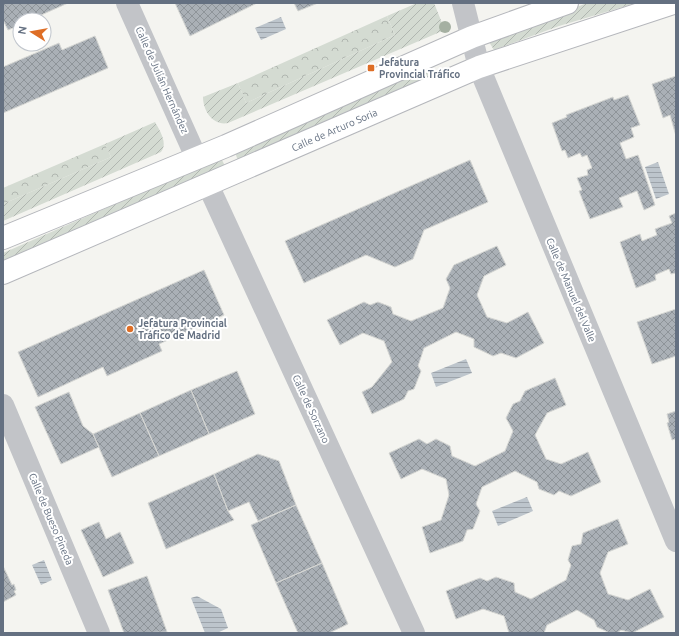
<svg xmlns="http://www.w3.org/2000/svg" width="679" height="636" font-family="Ubuntu,sans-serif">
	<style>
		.forest { fill: url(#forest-crowns) }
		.garden { fill: url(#garden-furrows) }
		.water { fill: url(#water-rules) }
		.building { fill: url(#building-cross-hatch); stroke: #d5d6d3 }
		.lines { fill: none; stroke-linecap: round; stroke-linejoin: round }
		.major-casing { stroke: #b5b7bc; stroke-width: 24 }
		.minor { stroke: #c2c4c8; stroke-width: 22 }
		.major { stroke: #fff; stroke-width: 22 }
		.tree { fill: #a5b0a2 }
		.poi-dot { fill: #de6e26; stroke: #fff; stroke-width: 1.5 }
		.labels { text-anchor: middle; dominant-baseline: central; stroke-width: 4; stroke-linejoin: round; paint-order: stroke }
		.poi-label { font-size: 10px; font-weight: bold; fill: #647081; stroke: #fff; text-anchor: start }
		.street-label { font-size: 10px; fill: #647081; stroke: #fff }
	</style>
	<defs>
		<pattern id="forest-crowns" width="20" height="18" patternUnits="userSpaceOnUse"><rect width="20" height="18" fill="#d4dbd2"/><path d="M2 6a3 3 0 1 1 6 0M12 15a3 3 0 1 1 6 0" fill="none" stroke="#b0b6b0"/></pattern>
		<pattern id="garden-furrows" width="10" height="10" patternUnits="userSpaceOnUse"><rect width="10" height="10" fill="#d4dbd2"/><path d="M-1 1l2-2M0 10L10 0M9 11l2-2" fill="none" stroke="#b0b6b0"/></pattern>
		<pattern id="water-rules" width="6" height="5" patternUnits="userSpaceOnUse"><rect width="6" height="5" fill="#bdc5cc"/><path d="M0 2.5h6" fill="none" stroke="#9da4ab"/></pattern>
		<pattern id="building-cross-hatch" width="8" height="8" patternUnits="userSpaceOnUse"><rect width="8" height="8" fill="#aab0b6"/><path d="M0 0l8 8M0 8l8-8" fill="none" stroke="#8e9499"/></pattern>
	</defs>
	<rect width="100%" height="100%" fill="#f4f4f0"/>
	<path class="forest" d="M387 16 395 35 246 103 238 83Z
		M105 144 111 157 3 204V188Z"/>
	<path class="garden" d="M417 3H434L442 23 446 24 447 29 228 123C213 126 203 111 203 97L238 83 246 103 395 35 387 16Z
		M587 3H636L559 26 494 50 489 42Z
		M430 67 433 75 238 161 235 152Z
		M155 122C160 131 168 143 161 152L3 221V204L111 157 105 144Z
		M221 158 225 166 3 262V253Z"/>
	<path class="water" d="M281 17 286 29 261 40 255 28Z
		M658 162 669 194 656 199 645 167Z
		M466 359 472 373 436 387 431 373Z
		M527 497 533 511 498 526 492 511Z
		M44 560 52 580 41 585 32 565Z
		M197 596 221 609 228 628 217 633H205L191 598Z"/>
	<path class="building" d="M3 3H68L30 20H20V25L8 30 3 20Z
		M175 3H257L190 36Z
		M294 3H318L298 11Z
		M95 36 108 68 3 113V67L59 43 62 50Z
		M676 76V136L670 115 663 118 652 84Z
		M628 95 640 125 631 128 634 137 620 143 626 159 638 155 655 205 644 210 637 191 619 198 623 207 590 219 579 191 582 190 577 178 588 175 587 170 592 168 587 155 582 157 580 153 568 158 565 150 562 151 552 123 567 117 566 115 613 97 614 100Z
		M470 160 488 202 424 230 413 259 395 267 366 255 304 283 285 241Z
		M676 213V273L671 274 669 269 655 275 656 280 636 288 620 242 640 234 642 241 657 235 655 229 672 223 669 216Z
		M497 246 506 265 484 276 477 295 487 317 507 323 528 312 544 343 516 358 501 353 493 356 474 347V339L456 332 424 348 418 366 421 371 414 389 408 391 404 399 372 414 362 392 372 387 392 362 384 341 363 333 340 345 327 320 364 302 370 305 378 302 391 307 393 314 411 321 443 308 450 288 446 279 454 265Z
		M204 270 224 315 159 344 162 351 107 376 103 367 38 397 18 352Z
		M676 309V356L652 364 637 322Z
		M237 371 255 414 209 434 191 390Z
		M555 378 566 405 547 413 535 435 546 459 561 464 588 452 601 482 571 496 559 491 554 495 539 489 537 482 515 471 482 487 476 504 480 511 473 529 467 530 463 541 430 553 422 527 441 520 449 495 446 479 422 469 401 479 389 453 419 439 427 444 436 439 450 446 452 456 475 466 505 451 513 431 506 418 513 404 520 401 525 391Z
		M191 390 209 434 159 456 140 413Z
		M69 392 83 426 93 434 99 447 61 464 35 407Z
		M676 411V441L675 439 672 440 667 423 669 422 667 414Z
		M140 413 159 456 112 477 93 434Z
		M258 454 279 461 296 505 258 521 249 502 228 511 214 474Z
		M214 474 228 511 234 520 166 549 148 503Z
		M296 505 322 563 276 583 251 525Z
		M618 519 628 544 608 552 600 573 608 594 628 600 650 589 664 617 632 633 621 630 617 633H610L597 627 594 620 577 610 547 625 544 633H509L504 616 483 609 456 619 446 591 480 578 487 581 496 577 514 583 515 592 531 599 566 580 571 565 568 560 572 546 581 544 583 533Z
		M99 522 106 539 120 532 134 563 103 577 81 530Z
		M322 563 348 624 329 633H298L276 583Z
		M3 566 12 585 14 584 16 590 14 591 16 595 3 602Z
		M147 576 167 632 124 633 108 590Z"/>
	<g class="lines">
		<defs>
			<g id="major">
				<path d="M3 238 226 146 472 37 567 3"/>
				<path id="s1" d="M3 273 479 67 673 3"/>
			</g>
		</defs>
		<use href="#major" class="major-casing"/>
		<path class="minor" d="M127 3 196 157
			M463 3 479 67 676 541
			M208 185 414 633
			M3 405 99 633"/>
		<use href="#major" class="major"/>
	</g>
	<circle class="tree" cx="445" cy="27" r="6"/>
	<g class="poi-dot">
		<rect x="367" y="64" width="8" height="8" rx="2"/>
		<circle cx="130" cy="329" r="4"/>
	</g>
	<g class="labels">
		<g class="poi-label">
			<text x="379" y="62">Jefatura<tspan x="379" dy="12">Provincial Tráfico</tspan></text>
			<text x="138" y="323">Jefatura Provincial<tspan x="138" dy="12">Tráfico de Madrid</tspan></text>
		</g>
		<g class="street-label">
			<text transform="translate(162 80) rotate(66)">Calle de Julián Hernández</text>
			<text stroke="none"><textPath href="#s1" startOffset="361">Calle de Arturo Soria</textPath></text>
			<text transform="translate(571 290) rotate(67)">Calle de Manuel del Valle</text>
			<text transform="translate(311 409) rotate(65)">Calle de Sorzano</text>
			<text transform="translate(51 519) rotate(67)">Calle de Bueso Pineda</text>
		</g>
	</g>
	<rect width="679" height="636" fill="none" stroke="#647081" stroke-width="8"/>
	<g transform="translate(32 32) rotate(281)"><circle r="19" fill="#ffffff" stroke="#c1c6cd"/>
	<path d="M0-3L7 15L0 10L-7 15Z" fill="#de6e26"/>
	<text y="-6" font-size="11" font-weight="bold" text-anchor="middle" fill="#647081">N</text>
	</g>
</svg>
